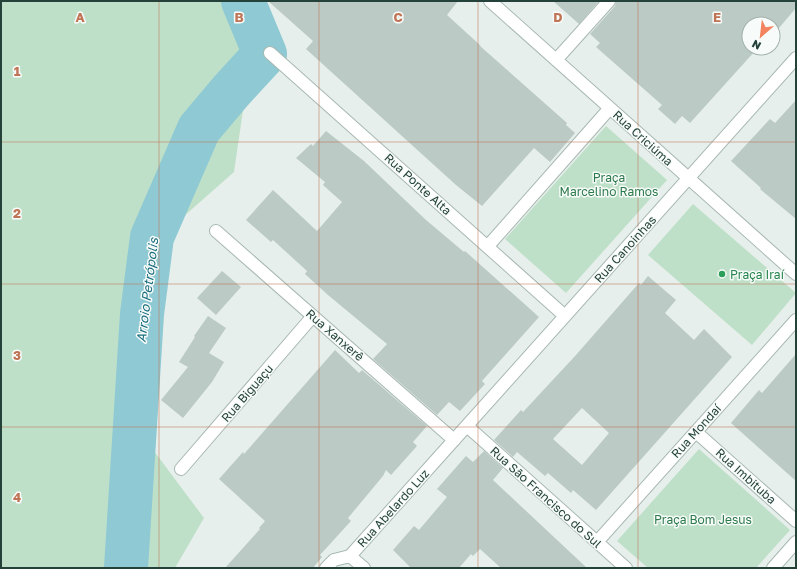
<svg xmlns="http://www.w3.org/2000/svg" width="797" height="569" font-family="'Golos Text',sans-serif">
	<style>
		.green { fill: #bfe0c8 }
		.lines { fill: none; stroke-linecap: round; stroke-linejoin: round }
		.river { stroke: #8ec9d4; stroke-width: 44 }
		.building { fill: #bbcac4; fill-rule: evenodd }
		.minor-casing { stroke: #a8b8b2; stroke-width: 14 }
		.tertiary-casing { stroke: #a8b8b2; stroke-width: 14 }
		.minor { stroke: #fff; stroke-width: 12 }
		.tertiary { stroke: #fff; stroke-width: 12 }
		.grid { fill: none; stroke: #c07456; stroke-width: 1; stroke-opacity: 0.55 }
		.leisure-dot { fill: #2e9e5b; stroke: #f7fbf9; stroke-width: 1.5 }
		.labels { text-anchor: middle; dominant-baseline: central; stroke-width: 3; stroke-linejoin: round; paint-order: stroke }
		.street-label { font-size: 12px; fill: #24423a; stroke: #f7fbf9 }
		.park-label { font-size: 12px; fill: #2d7a4b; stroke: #f7fbf9 }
		.leisure-label { font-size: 12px; fill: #27864d; stroke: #f7fbf9; text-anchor: start }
		.water-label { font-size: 13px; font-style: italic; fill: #1c6f80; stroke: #f7fbf9 }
		.grid-label { font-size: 13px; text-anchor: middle; font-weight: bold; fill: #c07456; stroke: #f7fbf9; stroke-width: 3; stroke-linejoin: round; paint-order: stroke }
	</style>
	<rect width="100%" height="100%" fill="#e6efeb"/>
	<path class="green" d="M1 1H259L234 172 166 232 148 443 204 518 175 568H1Z
		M606 126 667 180 566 293 505 239Z
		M693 204 796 293 752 345 648 255Z
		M699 449 790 530 756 568H648L617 541Z"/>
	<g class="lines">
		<path class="river" d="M126 568 142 314 152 237 199 129 231 91 265 54 243 1"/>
	</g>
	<path class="building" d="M268 1H458L447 15 481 46H480L567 123 566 125 575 133 550 162 534 148 482 206 456 185 306 49 313 41Z
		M553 1H599L579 24Z
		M616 1H796V8L773 35V24H749V48H762L757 53 755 51 690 123 682 116 675 124 658 109 662 105 596 47 600 43 590 34 615 6Z
		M796 100V219L760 189 761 188 731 161 770 119 775 123Z
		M326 131 364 161 426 220 464 252 465 251 539 317 482 381 485 384 460 411 449 402 437 415 373 359 387 344 328 295 305 274 307 271 273 240 271 242 246 220 273 190 317 231 342 202 323 185 325 182 296 158 311 144 313 146Z
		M222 271 241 287 216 315 197 298Z
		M648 276 676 300 665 313 694 340 704 329 732 357 596 510 573 490 571 493 548 473 545 476 517 452 513 457 494 440 521 410 523 412 576 355 639 283 641 285ZM582 408 609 433 582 465 553 439Z
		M208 316 226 328 209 353 224 362 212 382 183 418 161 400 188 367 179 362 195 337 194 336Z
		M335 350 359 373 362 370 427 426 413 442 417 446 391 475 386 470 383 476 348 518 351 521 320 555 322 557 313 568H225L260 529 259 528 265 521 219 479 243 452 244 454Z
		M796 354V481L731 423 759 390 762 393Z
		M484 451 503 468 493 480 587 568H501L480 549 473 556 471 554 459 568H411L393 550 414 526 419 530 447 497 437 489 466 456 473 462Z"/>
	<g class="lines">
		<defs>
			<path id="minor" d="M490 1 796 274
				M270 53 565 316
				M556 60 609 1
				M216 231 454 440 796 58
				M488 246 610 108
				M467 426 626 568
				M696 432 796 521
				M181 469 313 316
				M597 542 796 320
				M326 568 334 560 350 556 364 568
				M773 568 796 542"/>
			<path id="tertiary" d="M350 556 454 440"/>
		</defs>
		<use href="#minor" class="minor-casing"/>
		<use href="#tertiary" class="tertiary-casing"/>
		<use href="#minor" class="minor"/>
		<use href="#tertiary" class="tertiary"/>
	</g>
	<path class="grid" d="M159 1V568M319 1V568M478 1V568M638 1V568M1 142H796M1 284H796M1 427H796"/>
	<circle class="leisure-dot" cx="722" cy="274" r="4"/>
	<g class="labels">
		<g class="street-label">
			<text transform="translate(643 138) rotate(42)">Rua Criciúma</text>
			<text transform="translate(418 184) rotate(42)">Rua Ponte Alta</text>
			<text transform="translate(625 249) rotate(-48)">Rua Canoinhas</text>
			<text transform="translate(335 335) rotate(41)">Rua Xanxerê</text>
			<text transform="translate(247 393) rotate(-49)">Rua Biguaçu</text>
			<text transform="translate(696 431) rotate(-48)">Rua Mondaí</text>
			<text transform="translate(746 476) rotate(42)">Rua Imbituba</text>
			<text transform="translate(546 497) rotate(42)">Rua São Francisco do Sul</text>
			<text transform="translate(393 508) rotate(-48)">Rua Abelardo Luz</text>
		</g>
		<g class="park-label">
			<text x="609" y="177">Praça<tspan x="609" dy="14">Marcelino Ramos</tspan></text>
			<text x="703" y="519">Praça Bom Jesus</text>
		</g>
		<g class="leisure-label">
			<text x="730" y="274">Praça Iraí</text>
		</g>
		<g class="water-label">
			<text transform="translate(147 290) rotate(-83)">Arroio Petrópolis</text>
		</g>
	</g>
	<g class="grid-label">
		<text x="80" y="22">A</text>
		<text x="239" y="22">B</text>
		<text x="398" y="22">C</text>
		<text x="558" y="22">D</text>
		<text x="717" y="22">E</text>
		<text x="17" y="76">1</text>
		<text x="17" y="218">2</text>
		<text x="17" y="360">3</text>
		<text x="17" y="502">4</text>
	</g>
	<rect width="797" height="569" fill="none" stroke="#24423a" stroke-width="4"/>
	<g transform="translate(761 36) rotate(208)"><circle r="19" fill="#f7fbf9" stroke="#a3b1ad"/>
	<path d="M0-3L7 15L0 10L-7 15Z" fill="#f4845f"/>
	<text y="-6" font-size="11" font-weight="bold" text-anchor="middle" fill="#24423a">N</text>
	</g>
</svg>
